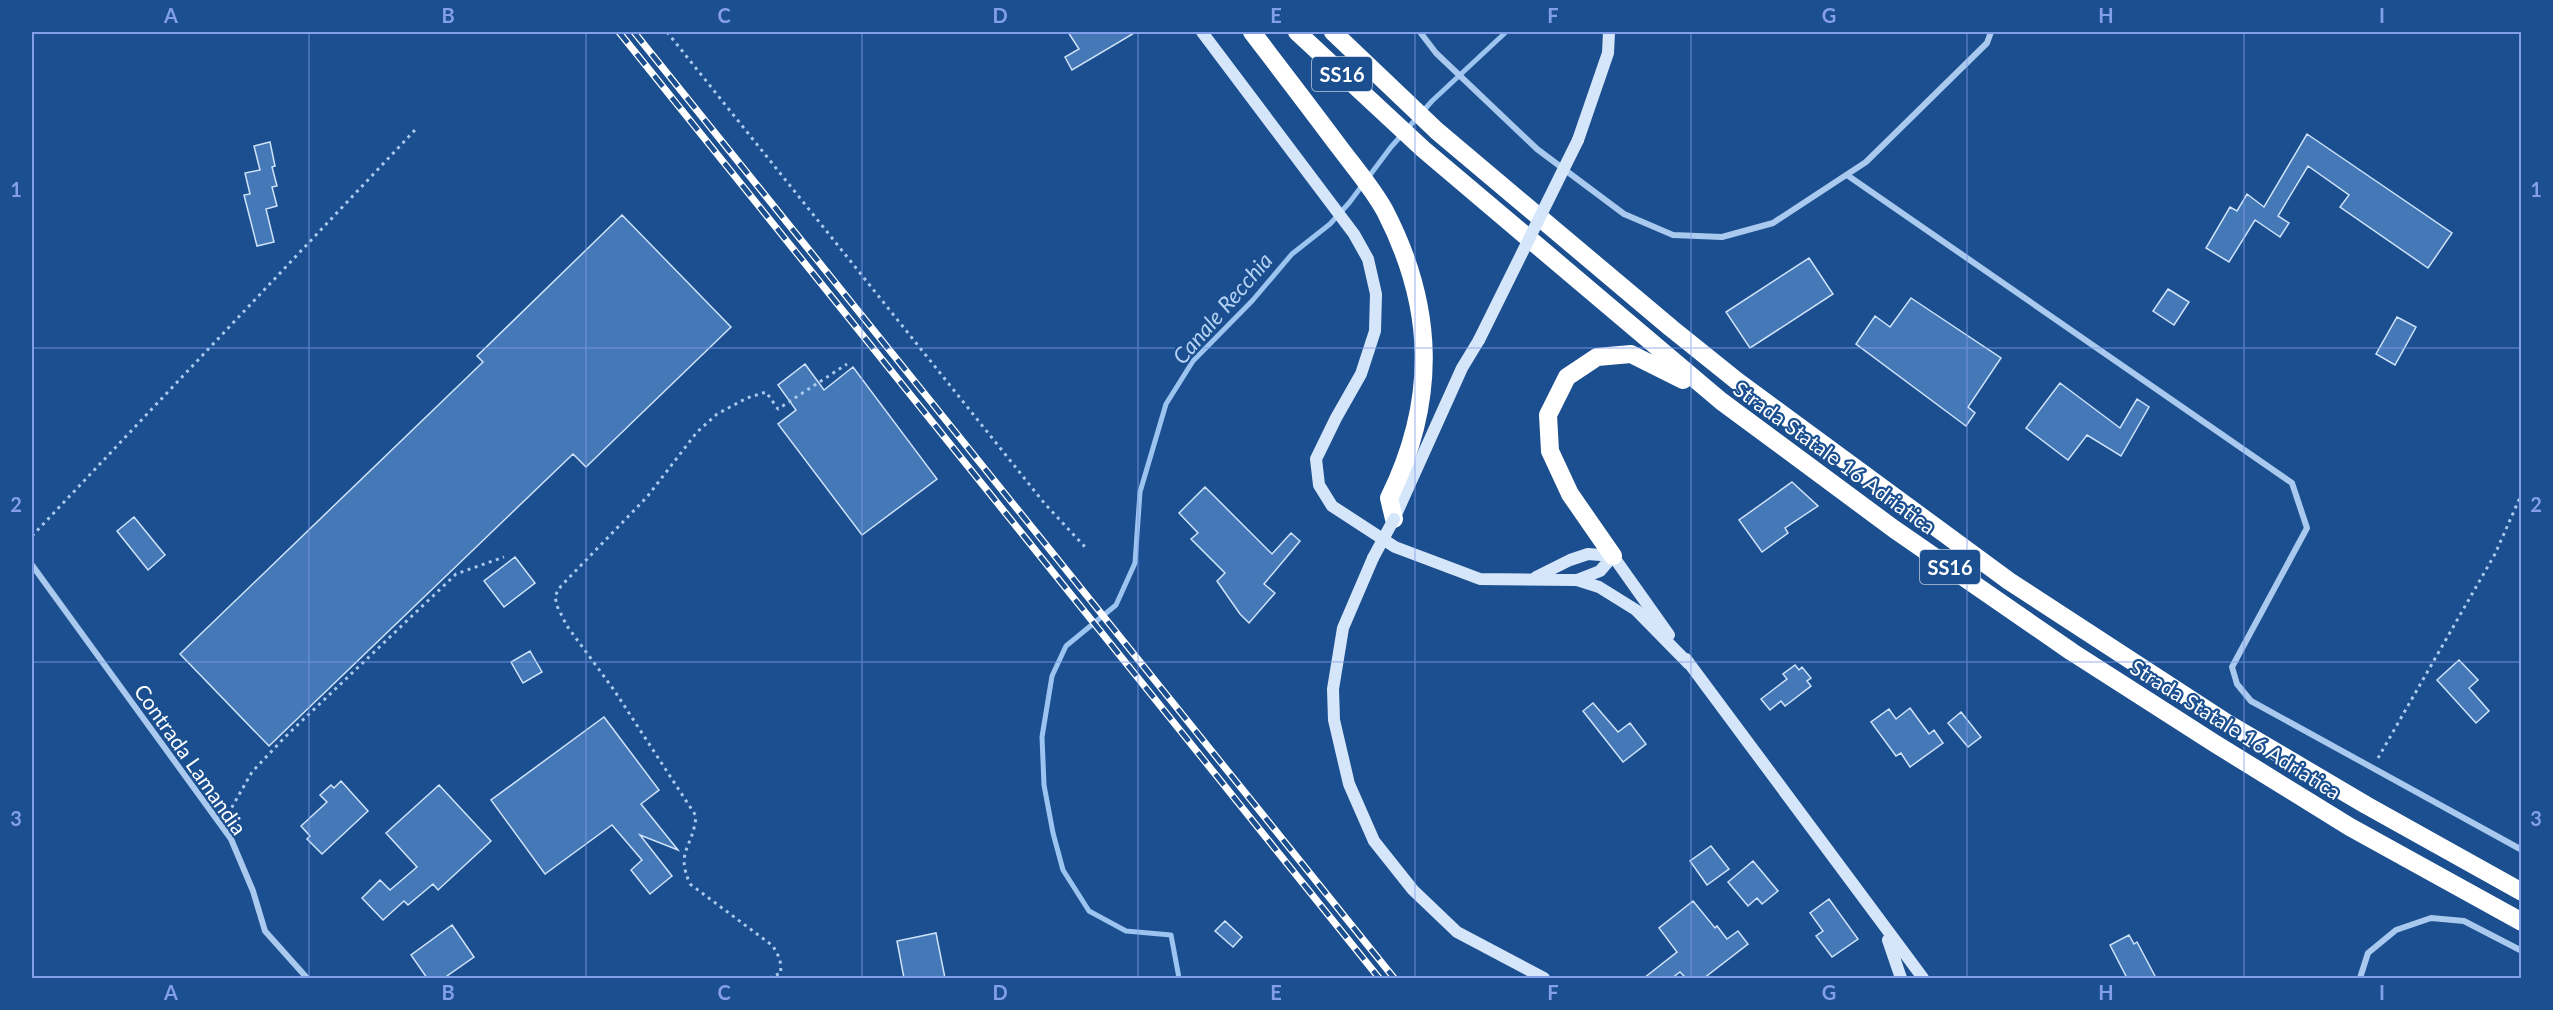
<svg xmlns="http://www.w3.org/2000/svg" width="2553" height="1010" font-family="Lato,sans-serif">
	<style>
		.lines { fill: none; stroke-linecap: round; stroke-linejoin: round }
		.stream { stroke: #9cc4f0; stroke-width: 5 }
		.building { fill: #4478b7; stroke: #cfe3fa; stroke-width: 1.5 }
		.path { stroke: #a9c9ee; stroke-width: 3; stroke-dasharray: 3 4.5; stroke-linecap: butt }
		.street { stroke: #a9c9ee; stroke-width: 6 }
		.secondary { stroke: #d6e6fa; stroke-width: 12 }
		.highway { stroke: #fff; stroke-width: 18 }
		.rail-casing { stroke: #fff; stroke-width: 7 }
		.rail { stroke: #1b4f8f; stroke-width: 4.5; stroke-dasharray: 14; stroke-linecap: butt }
		.secondary-bridge { stroke: #d6e6fa; stroke-width: 12 }
		.grid { fill: none; stroke: #839eea; stroke-width: 1.5; stroke-opacity: 0.55 }
		.labels { text-anchor: middle; dominant-baseline: central; stroke-width: 4.5; stroke-linejoin: round; paint-order: stroke }
		.shield { fill: #1b4f8f; stroke: #bbcadd; stroke-width: 1.5 }
		.shield-label { font-size: 20px; font-weight: bold; fill: #fff }
		.street-label { font-size: 21px; fill: #fff; stroke: #1b4f8f }
		.water-label { font-size: 22px; font-style: italic; fill: #b5d3f5; stroke: #1b4f8f }
		.neatline { fill: none; stroke: #839eea; stroke-width: 2 }
		.grid-label { font-size: 20px; text-anchor: middle; font-weight: bold; fill: #839eea }
	</style>
	<rect width="100%" height="100%" fill="#1b4f8f"/>
	<g class="lines">
		<path class="stream" d="M1179 978 1171 935 1126 931 1089 911 1063 870 1053 833 1044 785 1042 737 1052 676 1066 646 1116 605 1135 563 1140 492 1166 404 1193 361 1252 301 1292 254 1330 224 1349 203 1391 147 1432 101 1506 32"/>
	</g>
	<path class="building" d="M1068 32H1136L1072 70 1065 57 1079 49Z
		M2307 134 2452 233 2428 268 2340 207 2349 195 2308 166 2278 216 2289 223 2280 237 2255 220 2229 262 2206 248 2230 207 2237 211 2247 194 2264 207Z
		M270 142 275 166 272 167 277 186 272 187 277 206 266 209 274 242 257 246 244 195 250 194 245 173 260 170 254 146Z
		M622 215 731 327 586 467 573 454 269 746 180 654 483 362 477 356Z
		M1809 258 1833 294 1750 348 1726 312Z
		M2168 289 2189 302 2174 325 2153 311Z
		M1911 298 2001 358 1968 407 1975 413 1966 426 1856 344 1875 316 1890 327Z
		M2397 317 2416 327 2395 365 2376 354Z
		M805 364 824 390 853 367 937 479 862 535 778 424 796 410 778 385Z
		M2060 383 2120 428 2137 399 2149 407 2121 456 2087 435 2068 460 2026 428Z
		M1792 482 1818 506 1785 528 1788 533 1762 552 1739 520Z
		M1205 487 1272 554 1291 533 1300 541 1264 584 1275 593 1249 623 1240 614 1217 581 1225 573 1191 539 1198 533 1179 513Z
		M134 517 165 555 148 570 117 531Z
		M515 557 535 583 504 607 484 581Z
		M530 651 542 672 523 683 511 662Z
		M2459 660 2478 680 2469 688 2489 711 2476 723 2437 680Z
		M1795 665 1799 670 1802 667 1811 678 1807 681 1811 686 1785 706 1781 701 1770 710 1761 699 1787 679 1783 674Z
		M1593 703 1618 732 1630 723 1646 744 1623 762 1583 711Z
		M1910 708 1929 734 1934 730 1943 743 1910 767 1901 753 1896 756 1871 722 1889 709 1896 719Z
		M1961 712 1981 737 1968 747 1948 723Z
		M604 717 659 790 641 804 678 850 640 835 672 876 650 894 631 870 642 860 612 825 545 874 491 800Z
		M341 781 368 811 322 854 307 839 310 836 301 826 327 802 320 795 331 785 334 788Z
		M439 785 491 841 438 890 433 884 408 905 404 901 383 920 362 898 380 880 390 890 417 867 386 833Z
		M1711 846 1729 869 1707 885 1690 861Z
		M1753 861 1778 891 1762 904 1757 898 1748 906 1728 882Z
		M1829 899 1858 939 1832 957 1816 936 1823 931 1810 913Z
		M1693 901 1715 928 1717 926 1727 939 1738 931 1748 944 1704 978H1686L1680 972 1672 978H1644L1677 952 1659 928Z
		M1225 921 1242 937 1233 947 1215 931Z
		M452 925 474 957 444 978H427L411 955Z
		M936 933 945 978H904L897 941Z
		M2129 935 2134 944 2137 942 2156 978H2127L2110 945Z"/>
	<g class="lines">
		<path class="path" d="M667 32 1045 504 1087 549
			M32 536 416 129
			M2378 758 2495 554 2522 493
			M228 814 252 772 285 737 456 574 504 557
			M769 978 781 973 780 959 773 946 690 884C675 850 693 849 696 816L614 690 567 626 557 606 555 596 561 586 647 497 697 432 717 414 747 398 766 392 778 409 847 364"/>
		<path class="street" d="M1420 32 1436 53 1537 149 1624 214 1673 235 1722 237 1773 223 1866 162 1987 43 1991 32
			M1847 175 2292 483 2307 528 2232 667 2237 684 2251 701 2522 850
			M32 565 231 839 253 891 265 931 307 978
			M2360 978 2368 953 2396 930 2431 918 2464 921 2522 951"/>
		<path class="secondary" d="M1202 32 1354 234 1368 259 1376 294 1375 331 1361 374 1336 418 1316 459 1319 485 1332 506 1395 547 1480 579 1577 580 1599 587 1636 610 1689 664
			M1578 140 1608 53 1609 32
			M1394 519 1462 368 1479 340
			M1613 556 1669 635
			M1373 558 1343 628 1333 689 1334 720 1349 784 1374 841 1413 890 1457 932 1544 978
			M1536 577 1570 560 1588 554 1613 556
			M1577 580 1600 571 1613 556
			M1686 659 1923 978
			M1888 940 1901 978"/>
		<path class="highway" d="M1252 32C1281 70 1311 109 1340 148 1355 168 1373 189 1385 211 1435 308 1437 400 1389 498L1394 519
			M1297 32 1423 149 1721 401 1894 529 2072 652 2214 743 2350 827 2522 922
			M1333 32 1437 131 1671 328 1737 381 2009 581 2227 723 2366 805 2522 892
			M1613 556 1570 494 1550 451 1548 415 1567 377 1597 357 1631 354 1683 380"/>
		<defs>
			<path id="rail" d="M619 32 1379 978
				M634 32 1394 978"/>
		</defs>
		<use href="#rail" class="rail-casing"/>
		<use href="#rail" class="rail"/>
		<path class="secondary-bridge" d="M1479 340 1578 140
			M1373 558 1394 519"/>
	</g>
	<path class="grid" d="M309 32V978M586 32V978M862 32V978M1138 32V978M1415 32V978M1691 32V978M1967 32V978M2244 32V978M32 348H2522M32 662H2522"/>
	<g class="labels">
		<g class="shield">
			<rect x="1312" y="57" width="60" height="34" rx="4.5"/>
			<rect x="1920" y="550" width="60" height="34" rx="4.5"/>
		</g>
		<g class="shield-label">
			<text x="1342" y="74">SS16</text>
			<text x="1950" y="567">SS16</text>
		</g>
		<g class="street-label">
			<text transform="translate(1835 457) rotate(36)">Strada Statale 16 Adriatica</text>
			<text transform="translate(2236 729) rotate(32)">Strada Statale 16 Adriatica</text>
			<text transform="translate(191 759) rotate(55)">Contrada Lamandia</text>
		</g>
		<g class="water-label">
			<text transform="translate(1222 308) rotate(-49)">Canale Recchia</text>
		</g>
	</g>
	<rect width="2553" height="1010" fill="none" stroke="#1b4f8f" stroke-width="66"/>
	<rect x="33" y="33" width="2487" height="944" class="neatline"/>
	<g class="grid-label">
		<text x="171" y="23">A</text>
		<text x="448" y="23">B</text>
		<text x="724" y="23">C</text>
		<text x="1000" y="23">D</text>
		<text x="1276" y="23">E</text>
		<text x="1553" y="23">F</text>
		<text x="1829" y="23">G</text>
		<text x="2106" y="23">H</text>
		<text x="2382" y="23">I</text>
		<text x="16" y="197">1</text>
		<text x="2536" y="197">1</text>
		<text x="16" y="512">2</text>
		<text x="2536" y="512">2</text>
		<text x="16" y="826">3</text>
		<text x="2536" y="826">3</text>
		<text x="171" y="1000">A</text>
		<text x="448" y="1000">B</text>
		<text x="724" y="1000">C</text>
		<text x="1000" y="1000">D</text>
		<text x="1276" y="1000">E</text>
		<text x="1553" y="1000">F</text>
		<text x="1829" y="1000">G</text>
		<text x="2106" y="1000">H</text>
		<text x="2382" y="1000">I</text>
	</g>
</svg>
